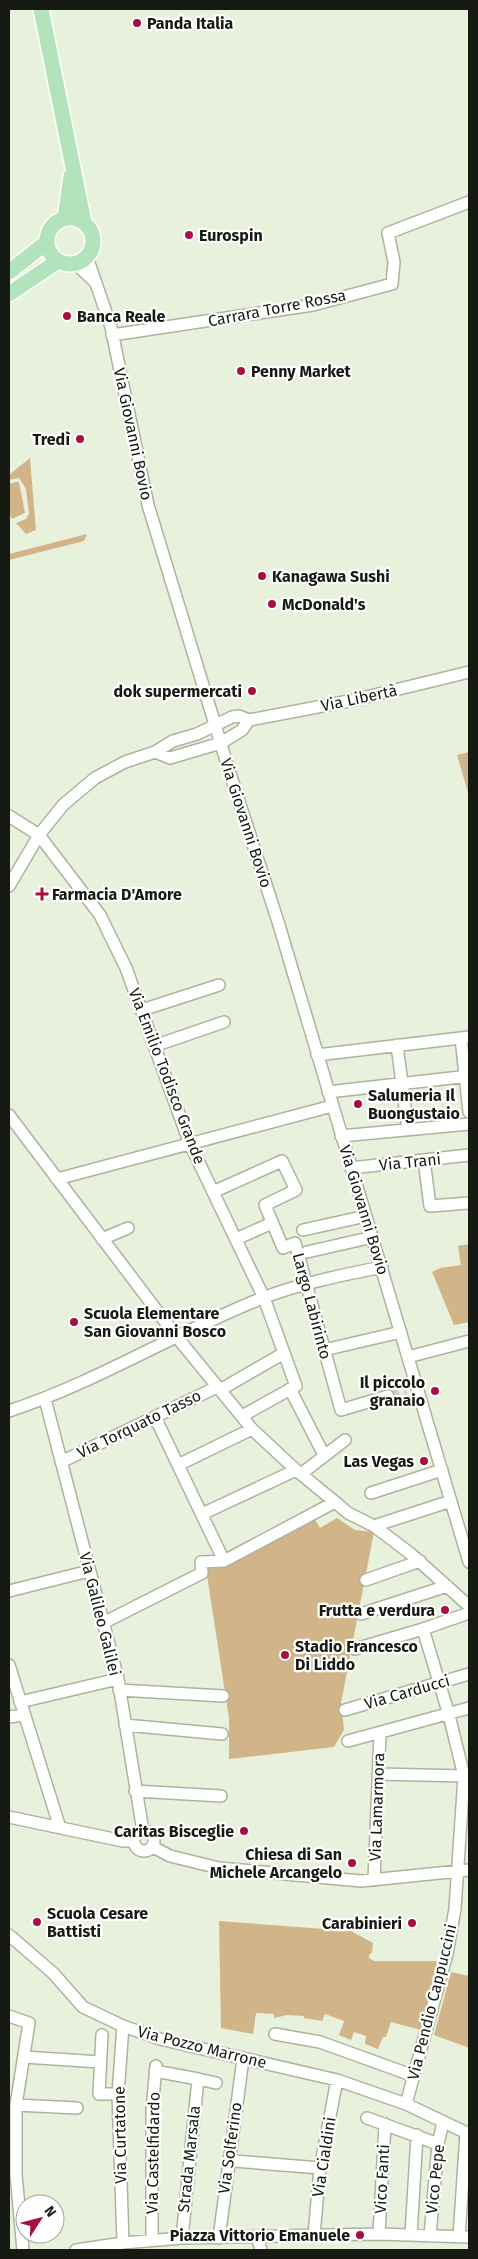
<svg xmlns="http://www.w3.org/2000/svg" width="478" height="2259" font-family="'Fira Sans',sans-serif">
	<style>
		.green { fill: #d1b589 }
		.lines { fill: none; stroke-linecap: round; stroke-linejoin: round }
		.minor-tunnel { stroke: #c9d1bd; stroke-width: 11; stroke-dasharray: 11 5.5; stroke-linecap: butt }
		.minor-casing { stroke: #abb49f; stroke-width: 14 }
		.major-casing { stroke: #fff; stroke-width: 18 }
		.minor { stroke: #fff; stroke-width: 11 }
		.major { stroke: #b2e3bb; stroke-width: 15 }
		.poi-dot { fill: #a60e45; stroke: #fff; stroke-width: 2 }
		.labels { text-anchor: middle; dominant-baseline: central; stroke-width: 4.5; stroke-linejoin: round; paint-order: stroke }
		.poi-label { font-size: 16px; font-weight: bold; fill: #171a12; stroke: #fff; text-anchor: start }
		.street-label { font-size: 16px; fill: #171a12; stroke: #fff }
	</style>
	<rect width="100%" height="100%" fill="#e8f1db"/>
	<path class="green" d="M30 458 36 530 26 534 16 523 26 519 29 514 26 489 19 478 9 480V475Z
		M16 482H19L25 513 12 519 9 514V484Z
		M87 534 84 541 9 560V554Z
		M469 752V796L457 755Z
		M469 1244V1322L454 1325 432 1272 440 1268 461 1265 458 1246Z
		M314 1518 320 1528 337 1518 355 1530 374 1532 341 1703 344 1730 334 1747 229 1759V1718L206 1569 223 1566Z
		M219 1921 351 1931 373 1943 372 1952 369 1955V1958L374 1961H441L421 2030 391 2022 386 2037H383L378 2049 365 2044 366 2036 354 2032 351 2040 339 2035 344 2021 325 2014 322 2021 304 2018V2016L287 2015 274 2018V2014L256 2013 253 2034 221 2028Z
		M451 1972 469 1976V2048L434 2035Z"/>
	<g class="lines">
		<path class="minor-tunnel" d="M388 1396 406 1391"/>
		<defs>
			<path id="minor" d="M87 257 111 327 148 505 228 767 279 925 469 1562
				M75 263 95 282
				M112 335 313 305 392 284 394 262 388 233 469 202
				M155 752 170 758 221 743 242 730 249 720
				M9 816 39 835 100 915 126 968 190 1144 264 1298 296 1386 242 1416
				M9 886 39 835 63 805 95 778 125 762 155 752 173 741 197 734 232 717 239 716 249 720 354 700 469 672
				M142 1010 219 985
				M461 1038 469 1112
				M397 1045 408 1130
				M154 1046 224 1022
				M317 1055 469 1037
				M328 1092 469 1076
				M9 1115 176 1336 252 1429 296 1470 335 1502 348 1513 374 1526 411 1554 469 1606
				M341 1136 469 1124
				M424 1160 430 1206 469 1203
				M351 1168 469 1155
				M57 1179 332 1106
				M213 1192 282 1161 296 1190 265 1205 283 1248 295 1243 341 1410 388 1396
				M303 1230 366 1216
				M102 1239 128 1228
				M236 1239 272 1223
				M307 1252 373 1237
				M324 1350 401 1332
				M408 1357 469 1341
				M290 1389 324 1455
				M220 1390 284 1353
				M45 1399 118 1679 143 1831
				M9 1411C97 1382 178 1331 265 1297 303 1283 342 1275 382 1267
				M155 1417 224 1561
				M61 1462 217 1387
				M178 1465 252 1429
				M301 1474 345 1440
				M371 1493 442 1470
				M202 1514 296 1470
				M374 1526 451 1501
				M366 1580 420 1561
				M9 1591 89 1571
				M361 1614 447 1586
				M103 1623 202 1573 201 1562 224 1561 335 1502
				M355 1649 423 1629 469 1613
				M9 1665 60 1828
				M119 1690 223 1696
				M20 1702 118 1679
				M345 1710 469 1674
				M9 1717 24 1715
				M125 1725 222 1734
				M348 1741 469 1708
				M378 1774 464 1776
				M135 1791 221 1796
				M9 1817 123 1841H134
				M134 1841a10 10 0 1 1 20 0a10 10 0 1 1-20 0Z
				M153 1847 170 1856 219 1868 361 1881 469 1870
				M374 1880 380 1734
				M9 1935 53 1973 83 2007 123 2026 160 2039 337 2080 406 2104 469 2134
				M9 2016 29 2023 16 2105V2175L23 2250
				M123 2026 118 2094 123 2243
				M275 2034 320 2042 414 2076
				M102 2035 99 2094H118
				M24 2057 100 2062
				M155 2071 198 2079 182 2238
				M198 2079 216 2083
				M406 2104 447 1954 455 1909 464 1776 449 1715 423 1629
				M16 2105 77 2108
				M367 2118 438 2144
				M234 2161 320 2168
				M379 2234 385 2124
				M314 2235 320 2168 337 2080
				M411 2235 417 2135
				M430 2236 438 2144 443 2122
				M257 2237 261 2250
				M459 2237 466 2133
				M219 2238 243 2059
				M152 2240V2110L156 2066
				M76 2250 123 2243 182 2238 379 2234 469 2237"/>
			<path id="major" d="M41 9 84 222
				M65 218 71 176
				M47 241a23 23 0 1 1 46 0a23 23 0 1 1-46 0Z
				M9 272 47 242
				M9 294 58 261"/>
		</defs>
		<use href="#minor" class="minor-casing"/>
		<use href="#major" class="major-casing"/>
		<use href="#minor" class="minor"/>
		<use href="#major" class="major"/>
	</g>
	<g class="poi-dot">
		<circle cx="137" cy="23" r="5"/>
		<circle cx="189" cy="235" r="5"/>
		<circle cx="67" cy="316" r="5"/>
		<circle cx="241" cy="371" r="5"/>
		<circle cx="80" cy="439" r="5"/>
		<circle cx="262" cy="576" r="5"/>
		<circle cx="272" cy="604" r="5"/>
		<circle cx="252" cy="691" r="5"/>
		<path d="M39.5 886.5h5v5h5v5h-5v5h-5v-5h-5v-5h5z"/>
		<circle cx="358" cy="1104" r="5"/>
		<circle cx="74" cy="1322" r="5"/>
		<circle cx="435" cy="1391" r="5"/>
		<circle cx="424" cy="1461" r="5"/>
		<circle cx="445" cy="1610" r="5"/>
		<circle cx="285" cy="1655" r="5"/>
		<circle cx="244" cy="1831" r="5"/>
		<circle cx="352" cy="1863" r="5"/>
		<circle cx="37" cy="1922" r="5"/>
		<circle cx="412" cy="1923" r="5"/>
		<circle cx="360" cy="2235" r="5"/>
	</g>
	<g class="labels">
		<g class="poi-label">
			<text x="147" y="23">Panda Italia</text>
			<text x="199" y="235">Eurospin</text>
			<text x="77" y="316">Banca Reale</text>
			<text x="251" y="371">Penny Market</text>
			<text x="70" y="439" text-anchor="end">Tredì</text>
			<text x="272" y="576">Kanagawa Sushi</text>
			<text x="282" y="604">McDonald's</text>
			<text x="242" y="691" text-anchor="end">dok supermercati</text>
			<text x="52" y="894">Farmacia D'Amore</text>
			<text x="368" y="1095">Salumeria Il<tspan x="368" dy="18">Buongustaio</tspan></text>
			<text x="84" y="1313">Scuola Elementare<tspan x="84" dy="18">San Giovanni Bosco</tspan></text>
			<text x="425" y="1382" text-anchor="end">Il piccolo<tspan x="425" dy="18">granaio</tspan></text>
			<text x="414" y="1461" text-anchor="end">Las Vegas</text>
			<text x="435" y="1610" text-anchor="end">Frutta e verdura</text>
			<text x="295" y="1646">Stadio Francesco<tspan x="295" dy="18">Di Liddo</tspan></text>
			<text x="234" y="1831" text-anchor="end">Caritas Bisceglie</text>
			<text x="342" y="1854" text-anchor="end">Chiesa di San<tspan x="342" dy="18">Michele Arcangelo</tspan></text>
			<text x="47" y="1913">Scuola Cesare<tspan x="47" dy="18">Battisti</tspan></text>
			<text x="402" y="1923" text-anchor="end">Carabinieri</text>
			<text x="350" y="2235" text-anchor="end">Piazza Vittorio Emanuele</text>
		</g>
		<g class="street-label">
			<text transform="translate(277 308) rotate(-11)">Carrara Torre Rossa</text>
			<text transform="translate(133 434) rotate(78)">Via Giovanni Bovio</text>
			<text transform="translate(359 698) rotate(-12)">Via Libertà</text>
			<text transform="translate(246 823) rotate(72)">Via Giovanni Bovio</text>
			<text transform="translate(167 1076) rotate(69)">Via Emilio Todisco Grande</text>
			<text transform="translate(410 1162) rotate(-6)">Via Trani</text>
			<text transform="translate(364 1210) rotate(73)">Via Giovanni Bovio</text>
			<text transform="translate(312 1306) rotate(75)">Largo Labirinto</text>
			<text transform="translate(139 1424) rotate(-26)">Via Torquato Tasso</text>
			<text transform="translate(100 1614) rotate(76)">Via Galileo Galilei</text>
			<text transform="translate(407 1692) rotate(-16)">Via Carducci</text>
			<text transform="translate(377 1807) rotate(-88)">Via Lamarmora</text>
			<text transform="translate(432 2002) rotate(-76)">Via Pendio Cappuccini</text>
			<text transform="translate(202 2047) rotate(14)">Via Pozzo Marrone</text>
			<text transform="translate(120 2135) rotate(-91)">Via Curtatone</text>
			<text transform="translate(230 2148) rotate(-82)">Via Solferino</text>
			<text transform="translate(153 2153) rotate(-89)">Via Castelfidardo</text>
			<text transform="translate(324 2157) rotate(-81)">Via Cialdini</text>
			<text transform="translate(189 2159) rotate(-84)">Strada Marsala</text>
			<text transform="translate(382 2179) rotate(-87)">Vico Fanti</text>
			<text transform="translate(435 2179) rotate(-84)">Vico Pepe</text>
		</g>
	</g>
	<rect width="478" height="2259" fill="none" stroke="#171a12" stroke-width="20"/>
	<g transform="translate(40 2219) rotate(54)"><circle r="24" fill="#ffffff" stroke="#a2a3a0"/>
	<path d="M0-4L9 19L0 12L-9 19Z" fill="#a60e45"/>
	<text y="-8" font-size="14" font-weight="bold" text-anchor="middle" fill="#171a12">N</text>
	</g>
</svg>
